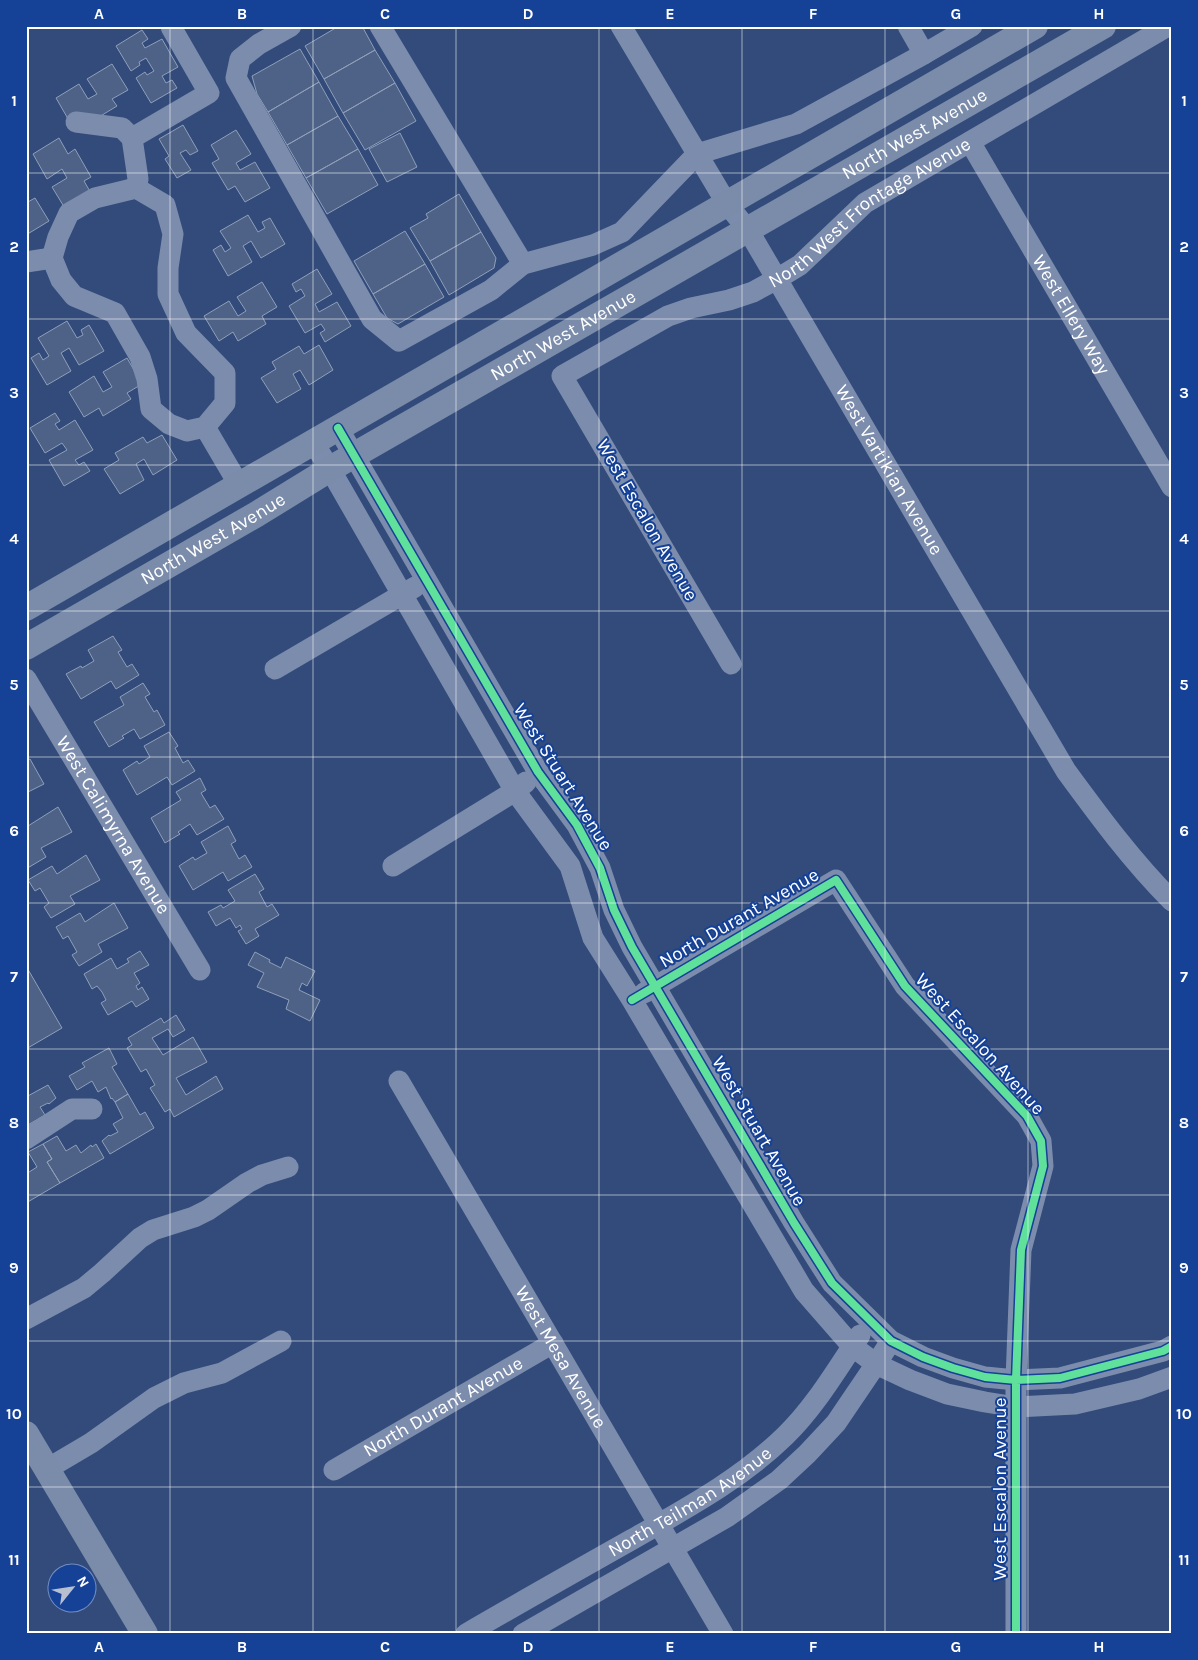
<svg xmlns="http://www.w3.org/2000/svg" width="1198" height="1660" font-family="Karla,sans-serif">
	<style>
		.building { fill: #4e6287; stroke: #909fb9 }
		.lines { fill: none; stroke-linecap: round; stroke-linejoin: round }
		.minor { stroke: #7c8cad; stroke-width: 21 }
		.major { stroke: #7a8caa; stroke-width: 26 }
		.cycleway-casing { stroke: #154197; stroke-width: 11 }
		.cycleway { stroke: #60e19b; stroke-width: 8 }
		.grid { fill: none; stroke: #fff; stroke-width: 1; stroke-opacity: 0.55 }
		.labels { text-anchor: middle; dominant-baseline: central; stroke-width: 4; stroke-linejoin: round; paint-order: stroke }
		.street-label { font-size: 19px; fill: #fff; stroke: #154197 }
		.neatline { fill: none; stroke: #fff; stroke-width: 2 }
		.grid-label { font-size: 16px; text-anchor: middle; font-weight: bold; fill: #fff }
	</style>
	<rect width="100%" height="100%" fill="#324b7a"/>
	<path class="building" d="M339 26H362L375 50 324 79 305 46Z
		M142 30 148 39 142 43 145 48 162 39 178 67 162 76 166 83 172 80 177 88 151 103 136 78 145 72 147 75 154 71 146 58 139 62 140 65 131 71 116 46Z
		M300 49 319 82 268 112 257 94 252 76Z
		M375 50 395 83 343 113 324 79Z
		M112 64 128 90 112 99 117 106 89 123 71 124 56 98 79 84 88 99 97 94 87 79Z
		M319 82 338 116 287 145 268 112Z
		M395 83 416 121 365 150 343 113Z
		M338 116 358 149 306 178 287 145Z
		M183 125 198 151 190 155 186 150 180 153 191 170 177 178 165 159 169 156 159 139Z
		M236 130 251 154 236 163 240 170 255 162 270 188 245 202 235 186 228 190 212 163 219 159 211 145Z
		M400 133 417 167 387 182 369 149Z
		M59 138 68 154 75 149 91 177 84 181 92 195 66 210 52 187 67 178 62 169 47 179 33 154Z
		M358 149 378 185 327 214 306 178Z
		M459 194 481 232 430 261 410 228 428 218 426 214Z
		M35 198 49 221 26 235V203Z
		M248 215 258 232 265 228 262 222 270 218 285 244 261 258 251 241 243 246 252 262 228 276 213 250 221 245 225 252 231 248 220 231Z
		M405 231 425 264 373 294 354 261Z
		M481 232 496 258 494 268 449 295 430 261Z
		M425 264 444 297 398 324 387 318 373 294Z
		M317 269 332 294 315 304 319 312 337 302 351 326 325 342 320 333 325 330 321 324 305 333 289 306 305 296 301 289 296 292 292 284Z
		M262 282 277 307 262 316 266 324 238 341 233 332 219 341 204 316 229 301 238 316 246 311 237 297Z
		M67 321 77 338 83 335 81 330 89 325 104 351 79 365 69 348 61 353 71 371 47 385 31 358 39 353 43 360 49 356 38 338Z
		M319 345 333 370 309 385 300 370 293 374 301 389 277 403 261 378 276 369 272 362 299 346 304 354Z
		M127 358 142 384 127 393 131 399 103 416 99 408 84 417 69 392 94 376 103 392 112 387 103 372Z
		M55 413 60 421 55 424 59 430 75 420 93 450 75 460 79 465 84 462 90 471 64 486 49 460 67 450 62 443 45 453 30 428Z
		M162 435 177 460 153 475 144 459 136 464 144 480 120 494 104 469 119 460 115 453 143 437 147 443Z
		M113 636 122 650 118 652 127 667 132 664 139 675 116 689 111 681 81 699 66 674 81 666 82 668 94 661 88 650Z
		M143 683 150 694 145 697 154 712 157 710 165 725 140 739 134 729 122 736 124 738 109 747 94 722 124 705 120 697Z
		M169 732 178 746 175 748 183 763 188 760 195 771 172 785 167 777 137 795 123 770 137 761 139 764 150 757 144 746Z
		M30 759 44 784 26 793V761Z
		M200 778 206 790 201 793 210 808 215 805 224 819 197 835 190 824 178 832 180 834 165 843 151 818 181 800 176 792Z
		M58 807 72 832 41 848 46 857 26 869V823L28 826Z
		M228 826 236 841 231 844 239 859 245 855 252 867 228 881 223 872 193 890 179 866 193 857 195 860 207 853 201 842Z
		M86 855 100 880 70 896 75 904 51 918 44 907 49 903 40 888 35 891 28 880 52 866 57 874Z
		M255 874 264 889 259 892 267 907 272 904 279 915 255 929 259 936 246 944 238 931 242 929 240 925 236 928 230 918 216 926 208 912 221 905 223 908 235 901 228 890Z
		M114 903 128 928 98 944 102 952 79 966 72 955 77 952 68 936 63 939 56 927 80 913 85 922Z
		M140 951 149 965 134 973 140 983 136 986 138 990 142 987 149 999 136 1007 132 1001 108 1015 101 1003 106 1000 102 992 97 986 92 989 84 974 111 958 117 969 129 962 127 959Z
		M255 952 270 960 269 962 281 968 286 957 315 971 307 986 302 983 299 990 320 1000 310 1021 286 1009 289 1000 257 987 264 973 248 965Z
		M26 966 62 1028 26 1049Z
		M176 1015 185 1030 173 1037 168 1029 152 1038 163 1055 193 1037 207 1062 176 1078 186 1095 216 1076 223 1089 174 1117 170 1109 165 1112 150 1088 155 1085 146 1069 141 1072 127 1048 132 1045 128 1038 161 1018 164 1023Z
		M109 1048 117 1064 112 1067 128 1094 115 1102 112 1098 111 1099 106 1087 98 1092 92 1081 77 1090 69 1076 85 1067 82 1063Z
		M48 1085 56 1098 49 1104 48 1103 40 1107 45 1115 26 1126V1097Z
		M128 1094 140 1115 145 1112 154 1128 110 1154 102 1141 109 1135 110 1136 118 1132 113 1124 123 1118 115 1102Z
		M57 1136 66 1151 76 1145 81 1153 91 1145 92 1147 96 1144 104 1158 60 1183 47 1162 52 1159 43 1144Z
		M43 1144 52 1159 47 1162 60 1183 26 1203V1174L37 1167 28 1152Z"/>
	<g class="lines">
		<g class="minor">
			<path d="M291 26 259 44 240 59 236 78 372 319 399 341 491 290 523 264 593 245 622 232 697 154 796 124 924 54 972 26"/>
			<path d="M380 26 523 264"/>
			<path id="s1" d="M621 26 727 204 748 230 1066 771C1099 816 1132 861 1172 901"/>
			<path d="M908 26 924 54"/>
			<path d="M76 122 122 128 132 138"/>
			<path id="s2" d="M970 142 1172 487"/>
			<path d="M136 188 165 205 173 234 168 268V294L186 333 225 373V403L205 427 187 431 169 424 151 409 147 379 140 357 115 313 74 296 61 280 52 258 58 237 69 213 95 198Z"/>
			<path d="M136 188 138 179 132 138 209 93 171 27"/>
			<path d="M26 262 52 258"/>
			<path d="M205 427 239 485"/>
			<path d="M338 428 538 772 577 825 600 868 614 910 632 947 794 1223 832 1283 891 1341 923 1357 953 1368 985 1377 1016 1380 1060 1378 1163 1351 1172 1346"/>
			<path d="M313 442 330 469 515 791 570 866 593 938 632 1000 804 1291 852 1346 876 1364 891 1341"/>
			<path id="s3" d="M731 664 562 376 668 316 691 308 729 300 753 292 777 279 800 265 865 203 1168 26"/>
			<path d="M275 669 415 587"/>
			<path id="s4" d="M26 679 200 970"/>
			<path d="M393 866 515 791 526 782"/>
			<path d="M644 993 836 880 905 986 1027 1116 1041 1141 1043 1166 1021 1250 1016 1380V1634"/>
			<path id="s5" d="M399 1081 723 1634"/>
			<path d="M26 1139 72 1109H92"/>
			<path d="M26 1319 84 1288 102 1273 140 1238 153 1230 194 1217 208 1210 247 1183 262 1175 288 1167"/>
			<path d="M47 1469 91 1443 154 1398 184 1383 222 1373 281 1341"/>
			<path id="s6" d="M334 1470 553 1343"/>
			<path id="s7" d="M466 1634C521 1602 576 1571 631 1540 685 1509 740 1480 785 1436 815 1407 837 1369 860 1335"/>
			<path d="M523 1634 727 1517 779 1480 807 1454 836 1423 876 1364 910 1380 947 1394 985 1402 1016 1407 1075 1404 1139 1389 1172 1377"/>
		</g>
		<g class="major">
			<path d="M26 608 1035 26"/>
			<path id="s8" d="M26 647 257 514 330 469 1103 26"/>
			<path d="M26 1434 145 1634"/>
		</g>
		<defs>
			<path id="cycleway" d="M338 428 538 772 577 825 600 868 614 910 632 947 794 1223 832 1283 891 1341 923 1357 953 1368 985 1377 1016 1380 1060 1378 1163 1351 1172 1346
				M632 1000 836 880 905 986 1027 1116 1041 1141 1043 1166 1021 1250 1016 1380V1634"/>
		</defs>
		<use href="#cycleway" class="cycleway-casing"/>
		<use href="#cycleway" class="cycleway"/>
	</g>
	<path class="grid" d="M170 26V1634M313 26V1634M456 26V1634M599 26V1634M742 26V1634M885 26V1634M1028 26V1634M26 173H1172M26 319H1172M26 465H1172M26 611H1172M26 757H1172M26 903H1172M26 1049H1172M26 1195H1172M26 1341H1172M26 1487H1172"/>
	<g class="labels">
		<g class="street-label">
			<text stroke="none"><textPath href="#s8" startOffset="1026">North West Avenue</textPath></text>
			<text stroke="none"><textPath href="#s3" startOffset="686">North West Frontage Avenue</textPath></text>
			<text stroke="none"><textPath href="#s2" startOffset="200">West Ellery Way</textPath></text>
			<text stroke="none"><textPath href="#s8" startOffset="621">North West Avenue</textPath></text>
			<text stroke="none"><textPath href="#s1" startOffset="519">West Vartikian Avenue</textPath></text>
			<text transform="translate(647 520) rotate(60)">West Escalon Avenue</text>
			<text stroke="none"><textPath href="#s8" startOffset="216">North West Avenue</textPath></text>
			<text transform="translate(563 777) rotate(58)">West Stuart Avenue</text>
			<text stroke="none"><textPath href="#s4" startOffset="170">West Calimyrna Avenue</textPath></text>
			<text transform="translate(739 918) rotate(-30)">North Durant Avenue</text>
			<text transform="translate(980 1044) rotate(48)">West Escalon Avenue</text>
			<text transform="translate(759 1131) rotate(60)">West Stuart Avenue</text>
			<text stroke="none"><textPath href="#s5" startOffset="320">West Mesa Avenue</textPath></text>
			<text stroke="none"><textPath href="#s6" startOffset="126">North Durant Avenue</textPath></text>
			<text transform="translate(1000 1489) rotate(-90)">West Escalon Avenue</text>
			<text stroke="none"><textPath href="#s7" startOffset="260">North Teilman Avenue</textPath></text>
		</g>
	</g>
	<rect width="1198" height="1660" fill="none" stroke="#154197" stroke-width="55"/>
	<g transform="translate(72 1588) rotate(60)"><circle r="24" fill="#154197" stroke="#738dc1"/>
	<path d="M0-4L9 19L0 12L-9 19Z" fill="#b7c0d0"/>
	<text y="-8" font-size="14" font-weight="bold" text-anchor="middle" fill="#ffffff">N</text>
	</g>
	<rect x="28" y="28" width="1142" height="1604" class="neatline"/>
	<g class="grid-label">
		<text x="99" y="19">A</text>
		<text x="242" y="19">B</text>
		<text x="385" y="19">C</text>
		<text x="528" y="19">D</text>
		<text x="670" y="19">E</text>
		<text x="813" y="19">F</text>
		<text x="956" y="19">G</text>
		<text x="1099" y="19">H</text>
		<text x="14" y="106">1</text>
		<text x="1184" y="106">1</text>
		<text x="14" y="252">2</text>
		<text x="1184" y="252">2</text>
		<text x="14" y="398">3</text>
		<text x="1184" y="398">3</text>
		<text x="14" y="544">4</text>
		<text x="1184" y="544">4</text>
		<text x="14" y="690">5</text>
		<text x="1184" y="690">5</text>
		<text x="14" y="836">6</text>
		<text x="1184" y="836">6</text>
		<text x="14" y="982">7</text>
		<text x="1184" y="982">7</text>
		<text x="14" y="1128">8</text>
		<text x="1184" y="1128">8</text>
		<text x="14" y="1273">9</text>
		<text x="1184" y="1273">9</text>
		<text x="14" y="1419">10</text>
		<text x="1184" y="1419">10</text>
		<text x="14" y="1565">11</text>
		<text x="1184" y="1565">11</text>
		<text x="99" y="1652">A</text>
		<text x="242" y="1652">B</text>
		<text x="385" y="1652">C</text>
		<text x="528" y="1652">D</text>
		<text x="670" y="1652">E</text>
		<text x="813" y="1652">F</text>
		<text x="956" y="1652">G</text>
		<text x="1099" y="1652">H</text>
	</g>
</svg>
